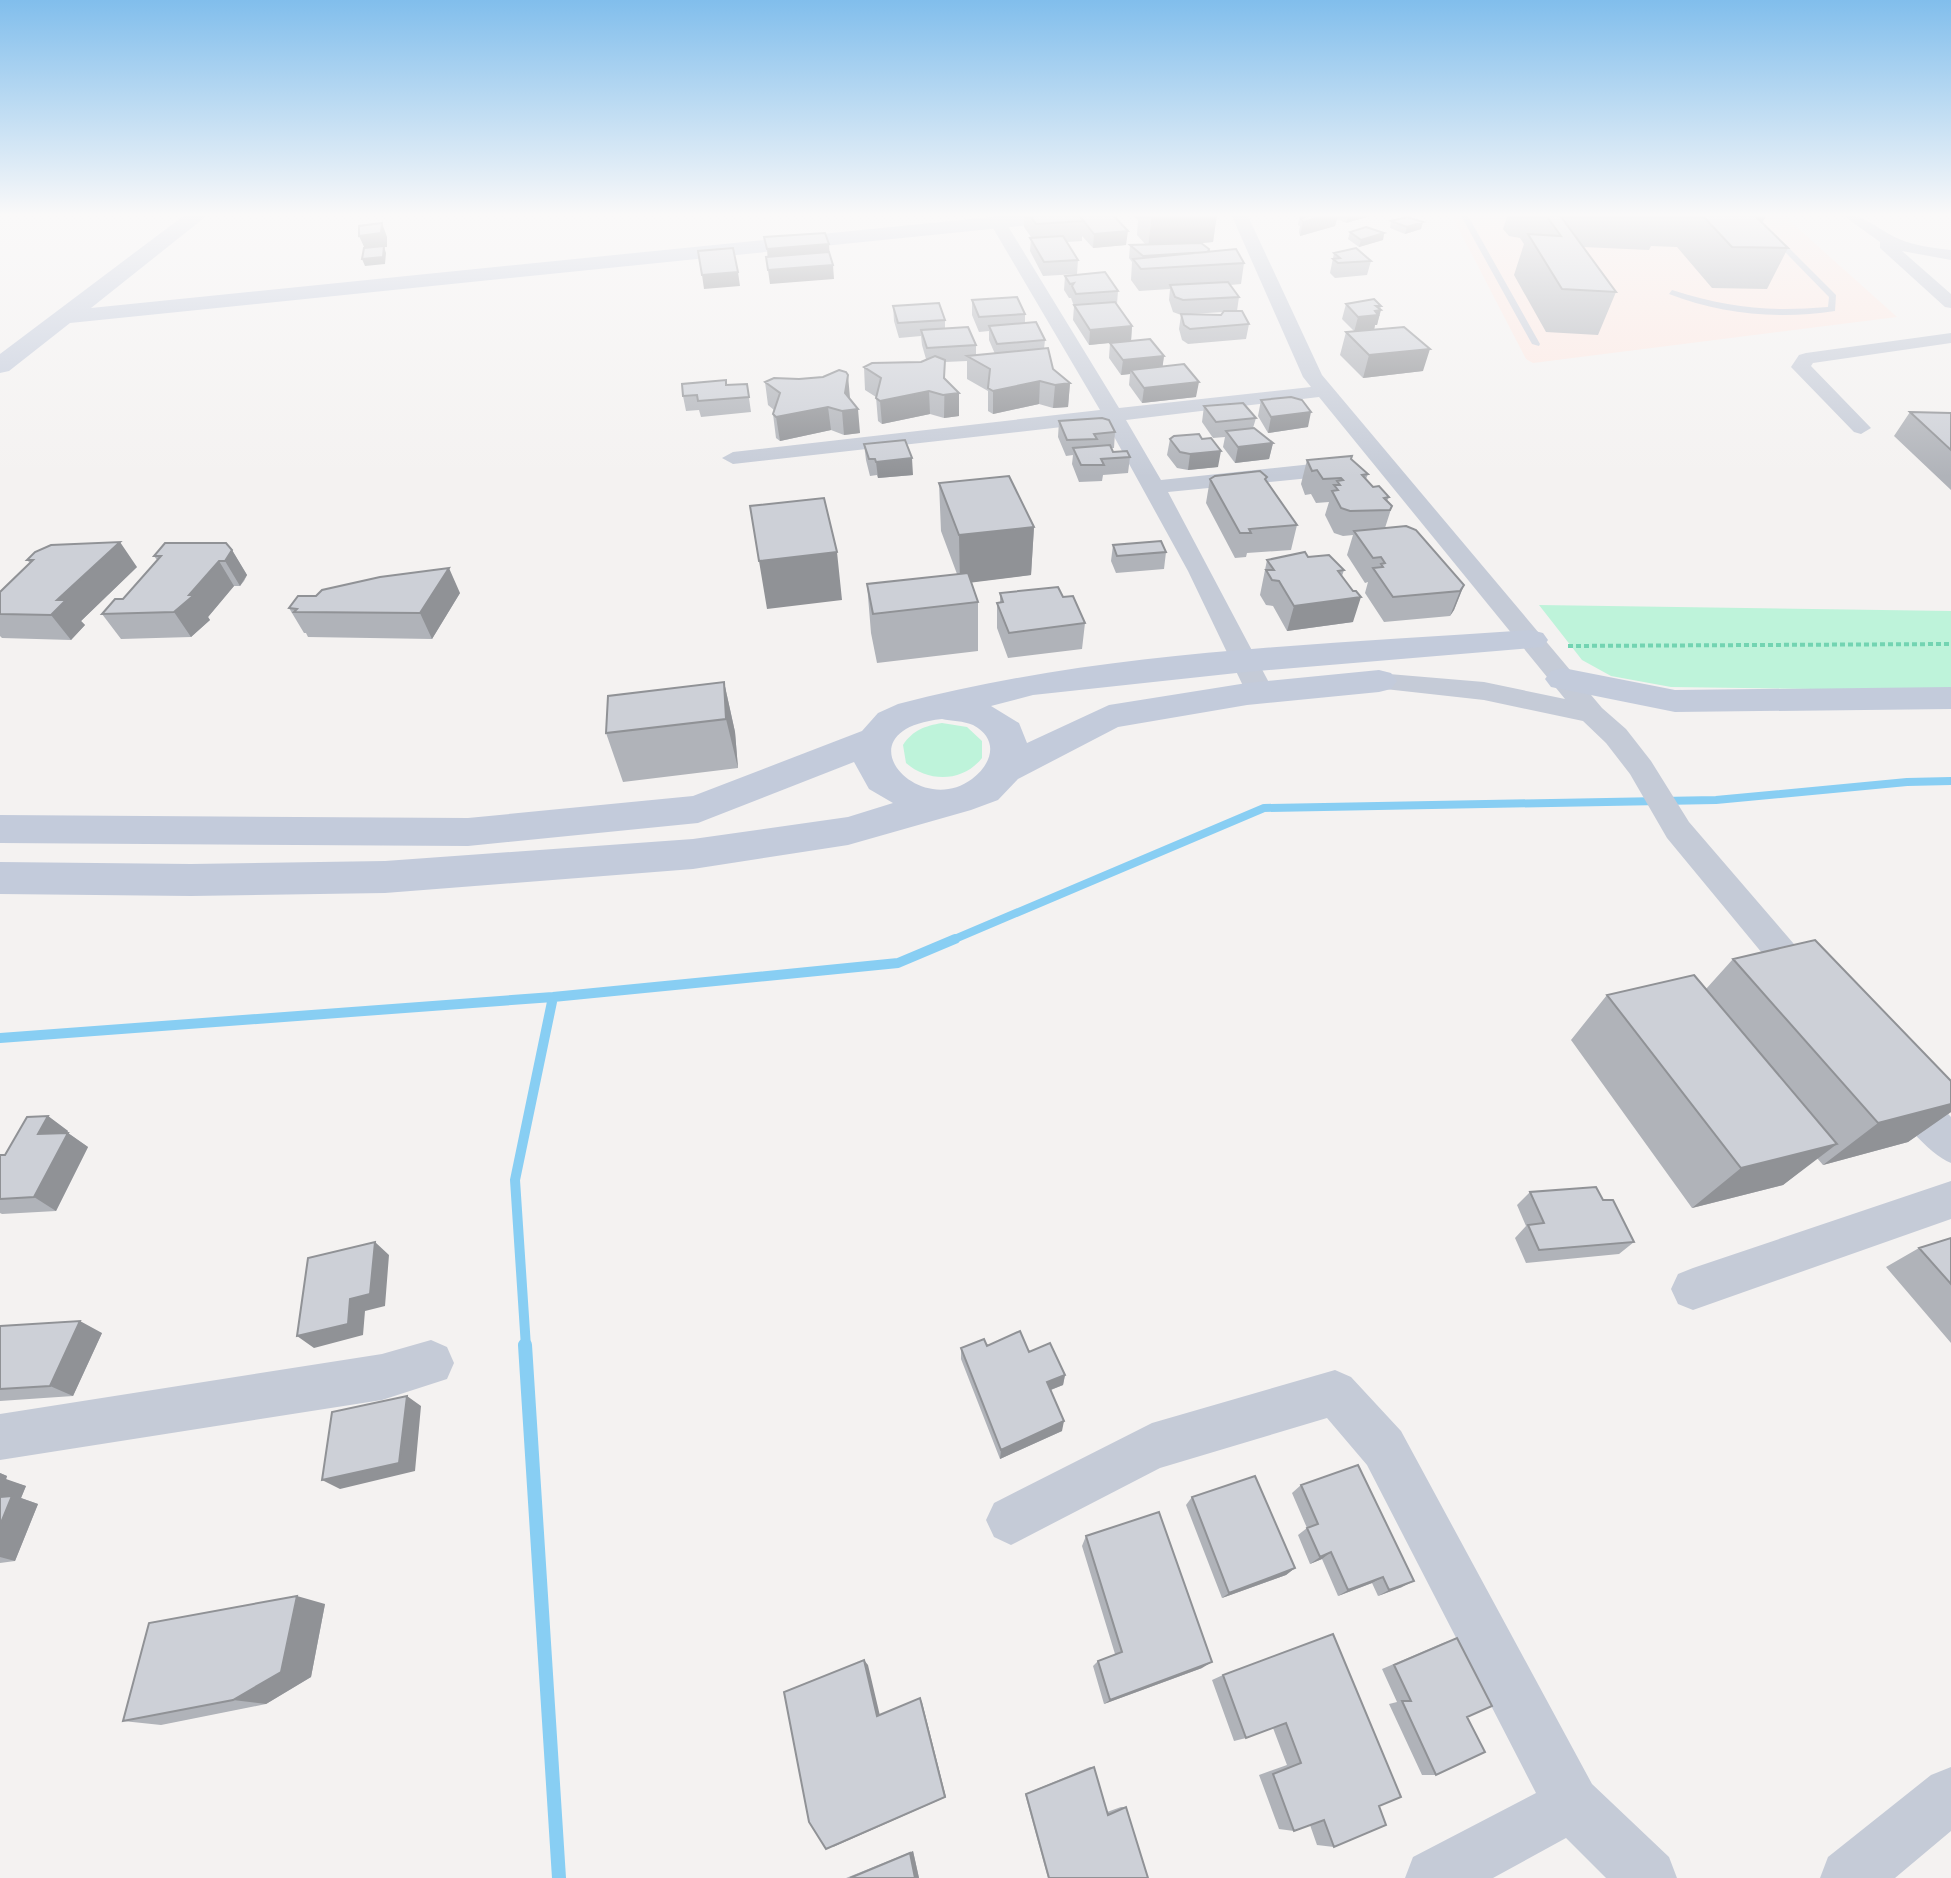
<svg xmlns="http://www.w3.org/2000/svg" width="1951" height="1878" font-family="Roboto,sans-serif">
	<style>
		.medical { fill: #fde8e2 }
		.green { fill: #bef3da }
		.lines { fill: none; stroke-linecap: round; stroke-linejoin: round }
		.stream-far2 { stroke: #88cef3; stroke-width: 8 }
		.stream-far1 { stroke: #88cef3; stroke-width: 10 }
		.stream { stroke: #88cef3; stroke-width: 14 }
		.path { stroke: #73d4b2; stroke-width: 4; stroke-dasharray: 5 3; stroke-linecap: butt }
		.lane { fill: #c5cbd7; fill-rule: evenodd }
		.street { fill: #c5cbd7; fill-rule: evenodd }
		.secondary { fill: #c3cbdb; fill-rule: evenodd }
		.wall { fill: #b0b3b9; fill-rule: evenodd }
		.shaded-wall { fill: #909296 }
		.building { fill: #cdd0d7; stroke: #909296; stroke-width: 2 }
	</style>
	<rect width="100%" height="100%" fill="#f4f2f1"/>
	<path class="medical" d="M1451 214H1782L1897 317 1533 363 1526 359Z"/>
	<path class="green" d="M1539 605 1951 611V691L1671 687 1611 676 1582 660Z
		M942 723 967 727 982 741V758C963 782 929 783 906 763L903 745C913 730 925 726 942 723Z"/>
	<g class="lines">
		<path class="stream-far2" d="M950 941 1264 808 1716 800 1907 782 1951 781"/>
		<path class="stream-far1" d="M0 1038 553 997 898 963 955 939
			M526 1347 515 1180 553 997"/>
		<path class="stream" d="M525 1345 559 1878"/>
		<path class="path" d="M1568 646 1951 644"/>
		<path class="lane" d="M1460 214H1467L1540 344 1539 346 1532 344Z
			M1748 214H1755L1836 295 1835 311C1779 320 1721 314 1669 294L1672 290C1729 308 1768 312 1828 307L1829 297Z"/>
		<path class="street" d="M1231 214H1247L1322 375 1602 708 1626 729 1651 761 1689 822 1819 973 1825 983 1819 993 1807 997 1795 993 1667 838 1630 774 1606 743 1583 721 1484 700 1367 687 1363 681 1367 675 1377 673 1484 682 1565 699 1319 397 1126 420 1161 480 1350 460 1361 467 1350 474 1168 492 1274 692 1270 698 1260 701 1250 698 1246 692 1188 571 1106 422 733 464 722 458 733 452 1100 410 990 223 998 218 1006 223 1119 408 1311 387 1303 377Z
			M1841 214C1865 214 1878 230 1899 239 1916 246 1934 248 1951 250V260L1902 251 1951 294V308L1945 307 1880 248V242Z
			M1951 333V343L1813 363 1811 366 1871 428 1861 434 1854 432 1791 367 1799 355 1806 353Z
			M1903 1075 1916 1079 1951 1117V1163C1928 1154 1895 1114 1884 1091L1890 1079Z
			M1951 1181V1219L1693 1310 1678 1304 1671 1289 1678 1274 1693 1268Z
			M431 1340 447 1347 454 1363 447 1379 382 1400 0 1460V1414L382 1354Z
			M1335 1370 1351 1377 1401 1431 1592 1784 1669 1857 1677 1878H1606L1566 1838 1493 1878H1405L1413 1857 1536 1793 1367 1465 1327 1418 1160 1468 1011 1545 994 1537 986 1520 994 1503 1152 1423Z
			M1951 1767V1831L1895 1878H1820L1828 1857 1931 1775Z"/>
		<path class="secondary" d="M186 214H209L91 308 1020 214H1089L1079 220 70 323 9 371 0 373V354Z
			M1531 630 1543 633 1548 640 1543 647 1246 672 1033 695 991 706 1019 723 1027 743 1109 705 1247 683 1379 670 1391 673 1397 681 1391 689 1379 692 1247 705 1118 727 1018 779 998 800 971 810 848 845 693 869 385 893 191 896 0 894V862L191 864 385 861 693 839 848 817 893 803 869 789 854 762 698 823 468 846 0 843V815L468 818 693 796 862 731 878 713 898 704C1103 650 1320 645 1531 630ZM942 719C951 721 964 721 973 725 999 739 993 763 972 779 917 820 838 730 942 719Z
			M1563 668 1675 690 1951 687V709L1675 712 1551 687 1545 679 1551 671Z"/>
	</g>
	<path class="wall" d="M1024 214H1112L1126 245 1093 248 1082 236V241L1067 242 1078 260 1077 274 1043 276 1030 251 1031 237 1024 227Z
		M1132 214H1217L1213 242 1198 243 1208 252 1244 263 1241 284 1230 285 1239 297 1237 311 1249 324 1246 339 1188 344 1182 340 1179 329 1181 315 1173 312 1169 300 1170 289 1139 291 1131 280 1132 262 1129 258 1130 245 1145 244 1137 235 1138 221ZM1224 312 1221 315 1190 314Z
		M1300 214H1371L1370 216 1346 223 1337 219 1335 226 1300 236 1299 232 1300 226 1298 225Z
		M1508 214H1767L1762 223 1788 248 1767 289 1712 288 1677 247 1651 246 1649 250 1583 247 1616 292 1598 335 1546 332 1514 275 1524 244 1520 238 1509 236 1503 229Z
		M1391 221 1421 229 1405 234 1390 228Z
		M1350 232 1384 233 1383 240 1359 247 1348 239Z
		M1334 253 1371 261 1367 275 1335 278 1330 273Z
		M1065 276 1118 291 1117 304 1132 326 1131 341 1164 356 1162 367 1196 397 1142 403 1129 385 1130 374 1121 375 1109 358 1110 343 1117 342 1089 345 1073 320 1074 306 1071 298H1069L1064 290Z
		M972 300 1025 314V323L1045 340 1044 349 1053 369 1070 383 1068 407 1053 408 1039 404 993 414 988 411V391L967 379V361L945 362V379L959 416 944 418 930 414 882 424 878 421 876 397 865 390 864 367 921 362 926 359 922 345 921 336 899 338 894 321 893 306 945 320V328L976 345V356L995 354 989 340V331L979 332 972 315Z
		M1346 304 1381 306 1377 325H1375L1374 330 1423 371 1363 378 1340 355 1346 332 1354 331 1342 319Z
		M823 377 850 399 860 433 844 435 831 430 780 441 776 438 773 414 774 410 768 405 765 382Z
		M747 384 751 412 701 417 699 410 686 411 683 396 727 385Z
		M1261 400 1308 427 1268 433 1258 416Z
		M1204 406 1256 418 1253 428 1273 443 1269 459 1235 463 1223 447 1225 437 1213 438 1202 422Z
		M1910 412 1951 413V490L1894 436Z
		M1059 421 1115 432 1114 448H1111L1113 452 1130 457 1128 473 1103 475 1102 481 1079 482 1072 464 1073 455 1066 456 1058 437Z
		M1170 439 1218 467 1188 470 1177 468 1167 455Z
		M864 444 913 475 878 478 877 475 870 476 866 460Z
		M1307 460H1351L1368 474 1366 479 1373 487 1389 497 1387 501 1392 506 1385 528 1464 585 1454 610 1450 616 1384 622 1365 593 1368 582 1365 583 1347 555 1353 535 1343 536 1334 533 1325 515 1329 502 1316 503 1311 494 1305 495 1301 484Z
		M1210 479 1266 480 1297 525 1291 550 1247 553 1246 557 1235 558 1206 503Z
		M939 483 1034 527 1031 575 971 582 978 602V651L877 663 871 633 867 584 957 574 941 531Z
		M1113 545 1166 552 1164 569 1116 573 1111 561Z
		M232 550 247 575 244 581 240 586H234L208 617 210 620 191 637 121 639 102 614 123 599 157 560 154 556Z
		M1308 557 1344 570 1342 576 1353 622 1287 631 1273 606 1266 605 1260 595 1267 560Z
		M27 560 137 567 81 621 85 625 71 640 2 638 0 636V592L30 563Z
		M460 593 432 639 308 637 306 633H304L289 608 316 596Z
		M1000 593 1063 597 1085 623 1082 649 1008 658 997 628V603L1000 602Z
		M724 682 735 732 738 768 623 782 606 733Z
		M1733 959 1951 1081V1112L1908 1142 1823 1165 1817 1158 1783 1185 1692 1208 1571 1040 1607 995 1706 989Z
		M48 1116 68 1131 67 1133H68L88 1147 56 1211 2 1214 0 1213V1155H5Z
		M1530 1192 1603 1200 1634 1242 1619 1254 1526 1263 1515 1238 1526 1226 1517 1205Z
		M1951 1238V1343L1886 1267 1919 1248Z
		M0 1326 102 1333 73 1396 0 1401Z
		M987 1346 1029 1352 1065 1375 1063 1385 1051 1390 1062 1431 1000 1459 961 1359V1348Z
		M0 1473 7 1476 6 1480 26 1486 21 1498 38 1504 15 1561 0 1563Z
		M1301 1485 1402 1587 1378 1596 1372 1583 1338 1596 1322 1559 1310 1564 1298 1535 1307 1528 1292 1493Z
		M1192 1497 1295 1568 1286 1575 1222 1598 1186 1505Z
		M1086 1536 1202 1668 1104 1704 1093 1666 1098 1661 1115 1654 1082 1546Z
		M325 1604 311 1677 266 1704 161 1725 123 1721Z
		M1333 1634 1379 1806 1334 1847 1317 1845 1310 1825 1294 1831 1279 1829 1259 1775 1287 1765 1273 1728 1246 1738 1234 1741 1212 1680 1223 1675Z
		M1457 1638 1436 1775H1422L1389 1704 1397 1702 1382 1669 1443 1643Z
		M1090 1767H1094L1107 1812 1121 1807H1126L1148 1878H1048L1025 1794Z
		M913 1851 919 1878H846Z"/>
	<path class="shaded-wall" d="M1152 214H1217L1213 242 1148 248Z
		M1332 214H1338L1335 226 1300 236 1303 222Z
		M1348 214H1371L1370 216 1346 223Z
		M1751 214H1767L1750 247Z
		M1423 222 1421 229 1405 234 1407 227Z
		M382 223 387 237V247H384L386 253 385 264 365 266 362 259 365 249 359 236Z
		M1128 231 1126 245 1093 248 1094 234Z
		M1384 233 1383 240 1359 247 1361 240Z
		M829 244 830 258 768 263 767 249Z
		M833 265 834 279 770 284 768 270Z
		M738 272 740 286 704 289 702 275Z
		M1381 310 1377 325H1375L1374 330 1354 332 1358 317Z
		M1132 326 1131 341 1089 345 1090 330Z
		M1430 349 1423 371 1363 378 1369 355Z
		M1164 356 1162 371 1131 370 1130 374 1121 375 1123 360Z
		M945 360V383L959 393V416L944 418Z
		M848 375 850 398 848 410 858 409 860 433 844 435 842 411Z
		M1040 381 1039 404 993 414V391Z
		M1199 382 1196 397 1142 403 1144 388Z
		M1070 383 1068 407 1053 408 1055 385Z
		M929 391 930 414 882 424 880 401Z
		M828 407 831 430 780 441 776 417Z
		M1311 412 1308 427 1268 433 1271 417Z
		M1273 443 1269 459 1235 463 1238 447Z
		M1221 451 1218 467 1188 470 1190 454Z
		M912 458 913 475 878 478 876 462Z
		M1034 527 1031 575 960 584 959 535Z
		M120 542 137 567 81 621 85 625 71 640 51 615 57 600Z
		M232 550 247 575 240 586 225 561Z
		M837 552 842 600 767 609 759 561Z
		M219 561 234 586 208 617 210 620 191 637 174 612Z
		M449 568 460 593 432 639 420 613Z
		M1464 585 1454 610 1450 616 1460 591Z
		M1361 597 1353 622 1287 631 1294 606Z
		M724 682 735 732 738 768 726 719Z
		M1951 1104V1112L1908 1142 1823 1165 1878 1123Z
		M48 1116 68 1131 58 1148 38 1134Z
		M68 1133 88 1147 56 1211 34 1197Z
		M1837 1144 1783 1185 1692 1208 1741 1168Z
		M375 1242 389 1255 385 1306 365 1311 363 1335 314 1348 297 1336Z
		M80 1321 102 1333 73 1396 50 1386Z
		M1065 1375 1063 1385 1045 1392 1047 1382Z
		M407 1396 421 1406 415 1471 340 1489 322 1480Z
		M1064 1421 1062 1431 1000 1459 1001 1450Z
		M0 1473 7 1476 6 1479 26 1486 21 1498 38 1504 15 1561 0 1557Z
		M1331 1552 1322 1559 1310 1564 1320 1557Z
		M1295 1568 1286 1575 1222 1598 1229 1593Z
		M1383 1577 1372 1583 1338 1596 1348 1590Z
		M1414 1581 1402 1587 1378 1596 1389 1590Z
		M297 1596 325 1604 311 1677 266 1704 233 1700Z
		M864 1660 868 1665 881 1720 877 1716Z
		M1212 1662 1202 1668 1104 1704 1110 1700Z
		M920 1698 922 1702 946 1797 833 1847Z
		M913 1851 919 1878H915L910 1853Z"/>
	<path class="building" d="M1029 214H1078L1083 221 1036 224Z
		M1078 214H1112L1128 231 1094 234Z
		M1307 214H1332L1303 222 1301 219 1308 215Z
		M1545 214H1559L1616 292 1562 289 1528 234 1561 236Z
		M1701 214H1753L1788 248 1732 247Z
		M1407 217 1423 222 1407 227 1391 221Z
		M382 223 381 233 359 236V226Z
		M1366 227 1384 233 1361 240 1350 232Z
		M825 233 829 244 767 249 764 237Z
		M1063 236 1078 260 1044 262 1030 238Z
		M1201 243 1209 249 1208 252 1143 256 1130 245Z
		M384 246 383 257 362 259 364 248Z
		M733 248 738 272 702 275 698 251Z
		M1356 248 1371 261 1338 263 1333 259 1340 258 1334 253Z
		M1236 249 1244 263 1141 269 1133 259Z
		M829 252 833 265 768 270 766 257Z
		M1105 272 1118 291 1076 294 1072 286 1074 283 1070 284 1065 276Z
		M1228 282 1239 297 1183 300 1175 297 1170 285Z
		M1017 297 1025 314 979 317 972 300Z
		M1374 299 1381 306H1376L1381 310 1375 311 1378 315 1358 317 1346 304Z
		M1115 302 1132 326 1090 330 1074 305Z
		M939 303 945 320 898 323 893 306Z
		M1224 311H1242L1249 324 1190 329 1184 325 1181 314 1221 315Z
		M1036 322 1045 340 997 344 989 326Z
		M968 327 976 345 927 348 921 330Z
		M1404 327 1430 349 1369 355 1346 332Z
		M1150 339 1164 356 1123 360 1110 343Z
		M1048 348 1053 369 1070 383 1055 385 1040 381 993 391 988 388 990 369 967 356Z
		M935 356 945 360 944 378 959 393 943 395 929 391 880 401 876 398 881 378 864 367 872 363 921 362Z
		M1184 364 1199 382 1144 388 1131 370Z
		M839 370 846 372 848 375 845 393 858 409 842 411 828 407 776 417 773 414 780 393 765 382 774 378 799 379 823 377Z
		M726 380V385L747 384 749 397 698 401 697 395 683 396 682 384Z
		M1291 397 1302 400 1311 412 1271 417 1261 400Z
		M1243 403 1256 418 1216 422 1204 406Z
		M1910 412 1951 413V450Z
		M1102 418 1109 420 1115 432 1094 434 1097 439 1067 440 1059 421Z
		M1254 428 1273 443 1238 447 1226 431Z
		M1199 434 1202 439 1211 438 1221 451 1190 454 1180 452 1170 439 1174 436Z
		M905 440 912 458 876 462 875 459H869L864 444Z
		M1110 445 1113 452 1127 451 1130 457 1101 459 1104 465H1081L1073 448Z
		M1352 456 1351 459 1368 474 1362 475 1373 487 1379 486 1389 497 1384 498 1392 506 1390 510 1350 511 1341 508 1332 491 1338 490 1334 485H1340L1337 481 1343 480 1341 478 1323 479 1317 470 1312 471 1307 460Z
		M1260 471 1267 477 1265 479 1297 525 1249 529 1251 533H1240L1210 479 1215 476Z
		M1009 476 1034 527 959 535 939 483Z
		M824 498 837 552 759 561 750 506Z
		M1406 526 1416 530 1464 585 1460 591 1393 597 1373 568 1383 567 1381 564 1385 563 1381 557 1373 558 1354 531Z
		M1161 541 1166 552 1117 556 1113 545Z
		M120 542 57 600H66L51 615 0 614V592L33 560H27L35 552 51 545Z
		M165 543H226L232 550 225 561H219L189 595H194L174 612 102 614 115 599H123L161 556H154Z
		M1305 552 1308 557 1329 555 1344 570 1338 571 1353 591H1356L1361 597 1294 606 1279 581 1272 580 1266 570H1274L1267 560Z
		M449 568 420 613 294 612 297 609 289 608 298 596H316L322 590 380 577Z
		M968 573 978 602 873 614 867 584Z
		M1058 587 1063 597 1073 596 1085 623 1009 633 997 603 1003 602 1000 593Z
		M724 682 726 719 606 733 608 696Z
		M1815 940 1951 1081V1104L1878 1123 1733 959Z
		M1694 975 1837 1144 1741 1168 1607 995Z
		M48 1116 38 1134 68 1133 34 1197 0 1199V1155H5L27 1117Z
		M1596 1187 1603 1200H1613L1634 1242 1539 1250 1528 1225 1544 1223 1530 1192Z
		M1951 1238V1284L1919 1248Z
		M375 1242 370 1294 350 1299 348 1324 297 1336 308 1258Z
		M80 1321 50 1386 0 1389V1326Z
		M1020 1331 1029 1352 1050 1343 1065 1375 1047 1382 1064 1421 1001 1450 961 1348 984 1339 987 1346Z
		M407 1396 399 1463 322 1480 332 1412Z
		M1358 1465 1414 1581 1389 1590 1383 1577 1348 1590 1331 1552 1320 1557 1307 1528 1318 1524 1301 1485Z
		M1255 1476 1295 1568 1229 1593 1192 1497Z
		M12 1496 0 1525V1497Z
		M1159 1512 1212 1662 1110 1700 1098 1661 1122 1652 1086 1536Z
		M297 1596 281 1672 233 1700 123 1721 149 1623Z
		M1333 1634 1401 1797 1379 1806 1386 1825 1334 1847 1324 1820 1294 1831 1273 1774 1301 1763 1286 1723 1246 1738 1223 1675Z
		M1457 1638 1492 1706 1467 1717 1485 1752 1436 1775 1402 1701H1411L1394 1665Z
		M864 1660 877 1716 920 1698 945 1797 826 1849 809 1822 784 1692Z
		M1094 1767 1108 1815 1126 1807 1148 1878H1049L1026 1794Z
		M910 1853 915 1878H850Z"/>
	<linearGradient id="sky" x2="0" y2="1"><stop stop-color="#81beec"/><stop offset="0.45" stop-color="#faf9f9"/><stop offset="1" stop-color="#faf9f9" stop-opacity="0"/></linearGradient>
	<rect width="1951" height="477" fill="url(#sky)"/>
</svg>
